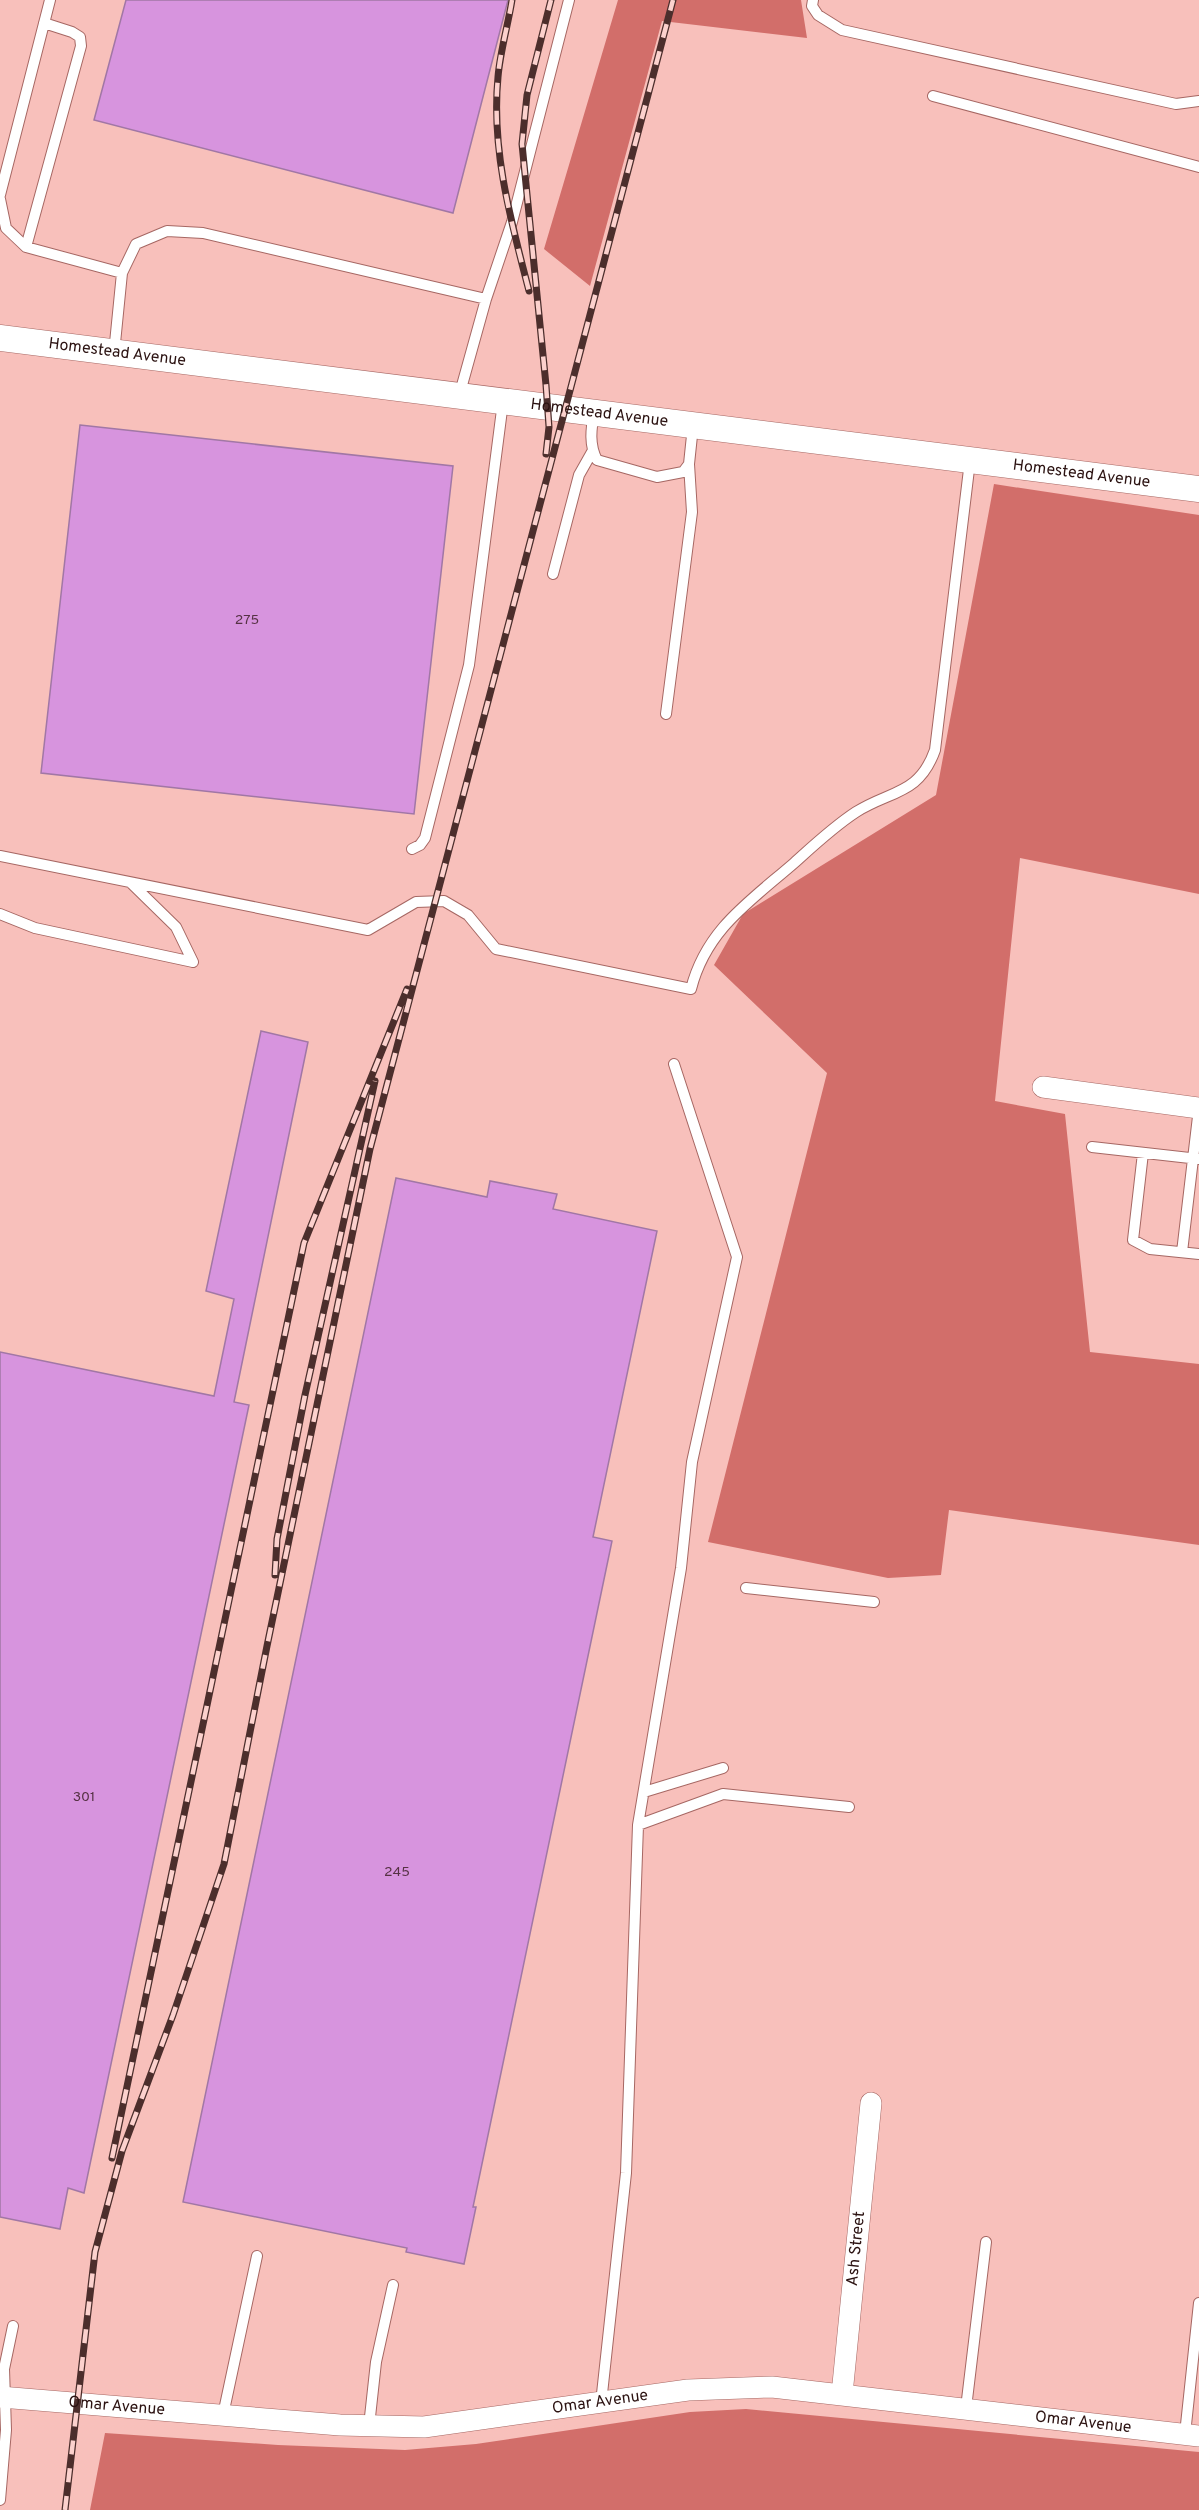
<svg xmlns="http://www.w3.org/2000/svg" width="1199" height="2510" font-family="Overpass,sans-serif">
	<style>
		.forest { fill: #d26e6a }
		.building { fill: #d794de; stroke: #a177a5; stroke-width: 1.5 }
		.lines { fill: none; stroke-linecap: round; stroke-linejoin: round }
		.service-casing { stroke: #a66763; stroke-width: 12 }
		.minor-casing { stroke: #a66763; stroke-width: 22 }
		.tertiary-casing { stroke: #a66763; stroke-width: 27 }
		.service { stroke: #fff; stroke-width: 10 }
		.minor { stroke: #fff; stroke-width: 21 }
		.tertiary { stroke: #fff; stroke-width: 26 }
		.rail-casing { stroke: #4c2e2c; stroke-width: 7 }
		.rail { stroke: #fcd1cd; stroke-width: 4.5; stroke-dasharray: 14; stroke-linecap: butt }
		.labels { text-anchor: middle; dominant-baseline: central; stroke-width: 4.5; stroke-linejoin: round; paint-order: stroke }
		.number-label { font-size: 14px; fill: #563244 }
		.street-label { font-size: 16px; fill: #2b1211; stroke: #fcd1cd }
	</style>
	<rect width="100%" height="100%" fill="#f8c0bb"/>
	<path class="forest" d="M618 0H801L807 38 662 21 590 286 544 249Z
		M994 484 1199 515V894L1020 858 995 1101 1065 1114 1090 1352 1199 1364V1545L949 1510 941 1575 888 1578 708 1542 827 1073 714 965 743 914 936 795Z
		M746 2409 1199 2452V2510H90L105 2433 278 2445 405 2450 476 2444 690 2412Z"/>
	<path class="building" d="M126 0H508L453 213 94 120Z
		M80 425 453 466 414 814 41 773Z
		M261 1031 308 1042 234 1402 249 1405 84 2193 68 2188 60 2229 0 2217V1352L214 1396 234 1299 206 1291Z
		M396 1178 487 1197 490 1181 557 1194 553 1209 657 1231 593 1537 612 1541 473 2207H476L464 2264 406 2252 407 2248 183 2202Z"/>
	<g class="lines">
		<defs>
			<path id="service" d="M813 0 812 6 818 15 842 30 1176 104 1199 101
				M933 96 1199 167
				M0 195 50 0
				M0 199 6 228 26 247 122 273
				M26 247 81 46 80 37 72 32 44 23
				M114 353 122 273 136 244 167 231 203 233 486 299
				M459 396 486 299 512 222 569 0
				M594 413C591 429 589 445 597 460L657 477 683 472 689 464
				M553 574 579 475 592 452
				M666 714 692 512 689 464 693 426
				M412 849 420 845 425 838 469 665 503 402
				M0 856 368 930 416 902 444 901 468 915 496 949 691 989C706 930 749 902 793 864 813 846 833 827 856 812 891 790 919 795 935 750L970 461
				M131 883 176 927 193 962
				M0 914 35 928 193 962
				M1092 1147 1199 1159
				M1143 1153 1133 1240 1150 1249 1199 1254
				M1182 1252 1199 1108
				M746 1588 874 1602
				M644 1792 723 1768
				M638 1825 723 1794 849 1807
				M601 2403 626 2173 638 1825 681 1568 692 1462 737 1257 674 1064
				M966 2408 986 2242
				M223 2415 257 2256
				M369 2426 376 2362 393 2285
				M1185 2434 1199 2303
				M0 2500 6 2430 4 2369 13 2326"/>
			<g id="minor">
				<path d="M1043 1087 1199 1108"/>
				<path id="s1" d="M842 2394 871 2103"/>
				<path id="s2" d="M0 2397 340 2425 424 2427 688 2390 772 2387 1199 2436"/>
			</g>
			<g id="tertiary">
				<path id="s3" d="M0 338 1199 489"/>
			</g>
		</defs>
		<use href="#service" class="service-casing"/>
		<use href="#minor" class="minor-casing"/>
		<use href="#tertiary" class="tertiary-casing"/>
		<use href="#service" class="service"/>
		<use href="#minor" class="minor"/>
		<use href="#tertiary" class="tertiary"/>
		<defs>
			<path id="rail" d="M512 0C508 25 500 52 498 77 491 150 511 221 529 291
				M546 454 549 427 546 385 522 144 527 95 551 0
				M275 1575 277 1539 305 1395 375 1081
				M112 2158 304 1243 407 989
				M65 2510 95 2252 122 2151 173 2015 224 1864 267 1646 370 1149 673 0"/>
		</defs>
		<use href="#rail" class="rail-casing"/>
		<use href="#rail" class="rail"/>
	</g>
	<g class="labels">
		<g class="number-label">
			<text x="247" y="620">275</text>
			<text x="84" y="1797">301</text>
			<text x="397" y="1872">245</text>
		</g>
		<g class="street-label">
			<text stroke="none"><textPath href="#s3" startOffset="118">Homestead Avenue</textPath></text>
			<text stroke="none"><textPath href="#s3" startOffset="604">Homestead Avenue</textPath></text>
			<text stroke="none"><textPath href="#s3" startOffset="1090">Homestead Avenue</textPath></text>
			<text stroke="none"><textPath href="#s1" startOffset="146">Ash Street</textPath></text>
			<text stroke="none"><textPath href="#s2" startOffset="603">Omar Avenue</textPath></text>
			<text stroke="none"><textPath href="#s2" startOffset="117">Omar Avenue</textPath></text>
			<text stroke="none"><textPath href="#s2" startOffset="1089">Omar Avenue</textPath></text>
		</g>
	</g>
</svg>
